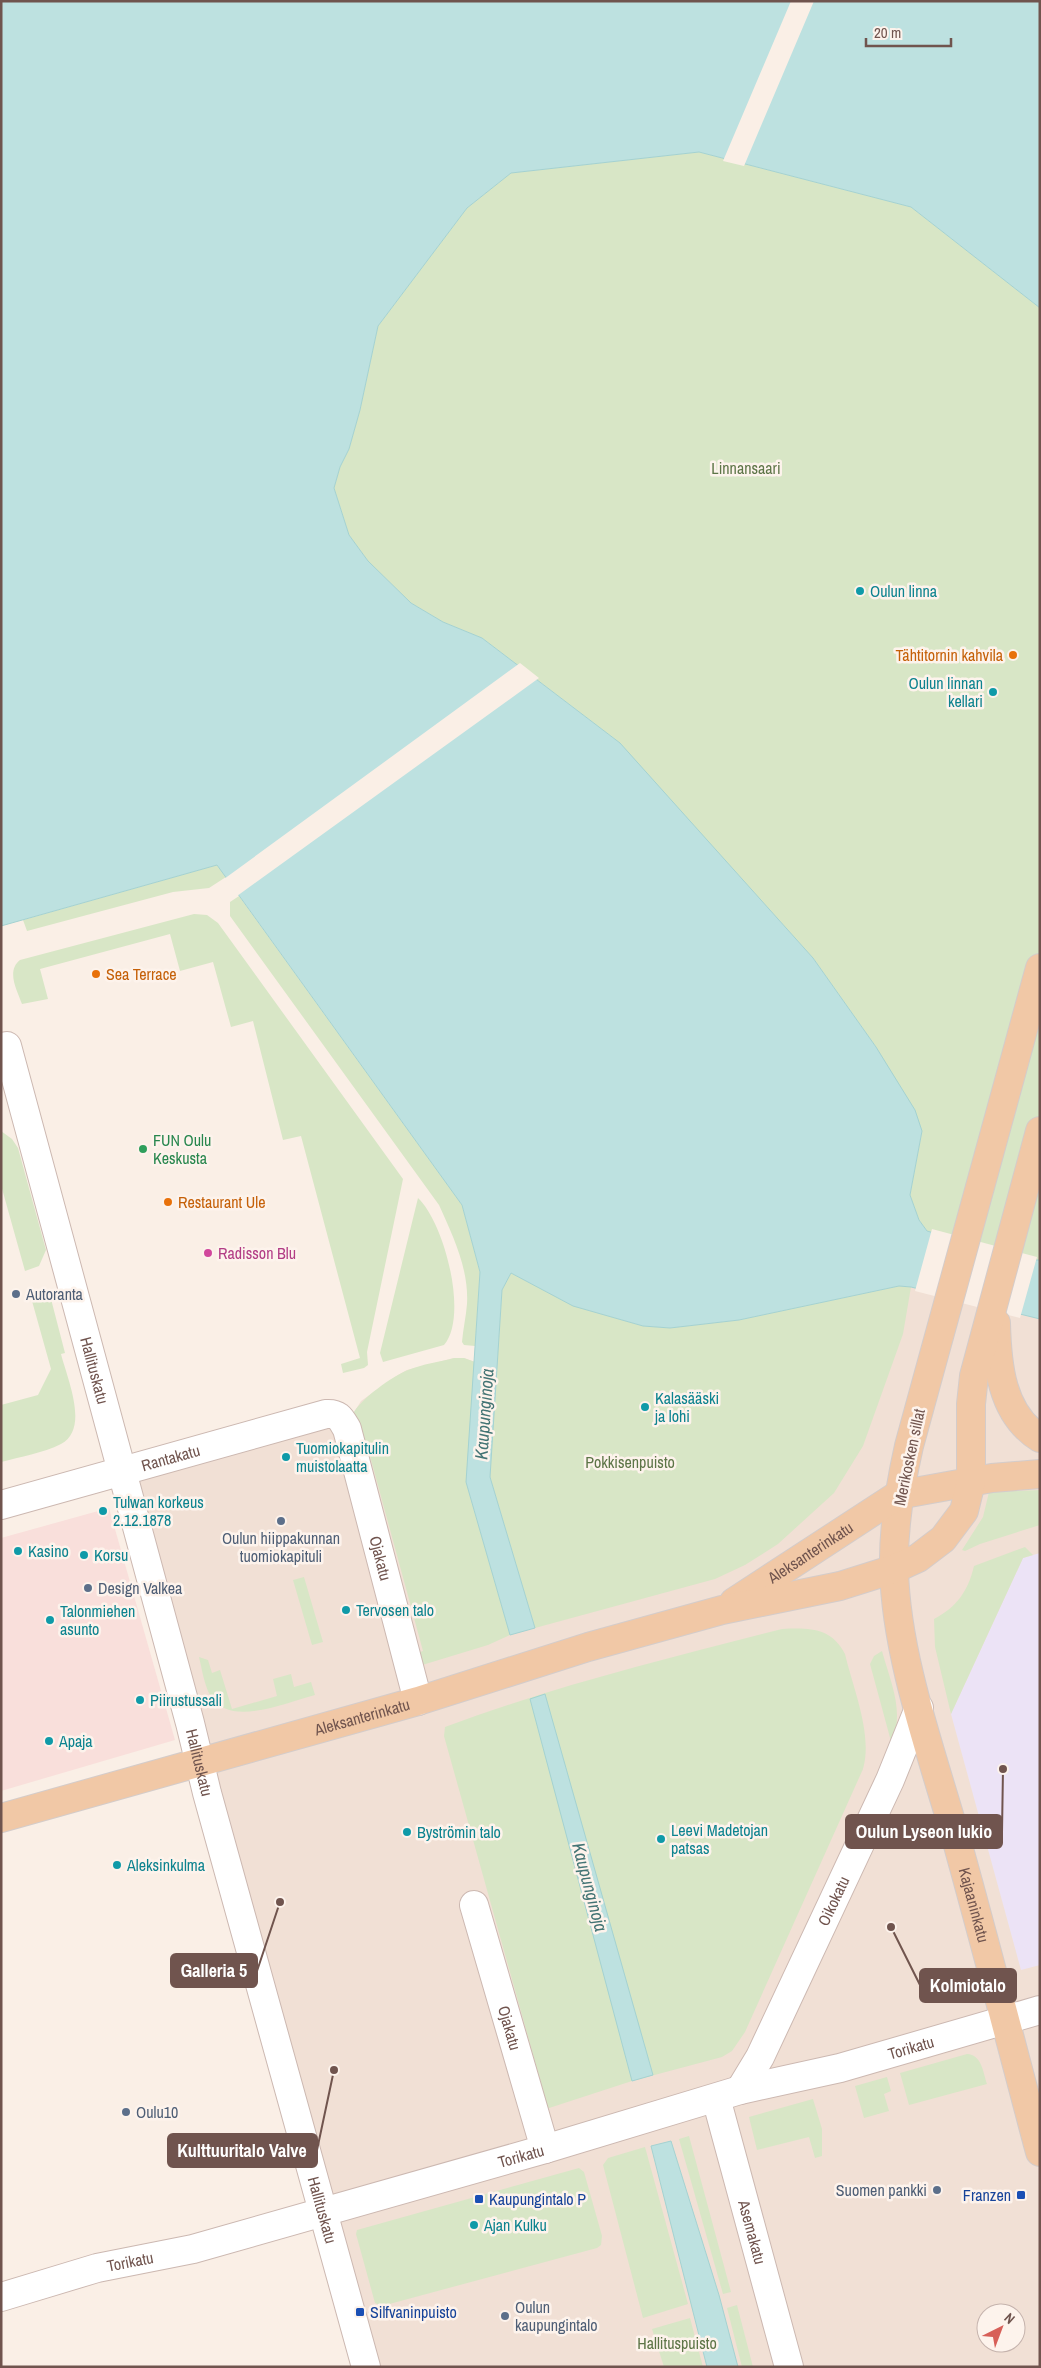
<svg xmlns="http://www.w3.org/2000/svg" width="1041" height="2368" font-family="'Archivo Narrow',sans-serif">
	<style>
		.residential { fill: #f1e0d5; fill-rule: evenodd }
		.commercial { fill: #f9dfdb }
		.education { fill: #ece3f6 }
		.green { fill: #d8e6c6 }
		.water { fill: #bde1e0; stroke: #a4d2d1 }
		.pier { fill: #faefe6 }
		.lines { fill: none; stroke-linecap: round; stroke-linejoin: round }
		.minor-casing { stroke: #ccb8b1; stroke-width: 30 }
		.major-casing { stroke: #d4ccca; stroke-width: 30 }
		.minor { stroke: #fff; stroke-width: 28 }
		.major { stroke: #f1c8a6; stroke-width: 28 }
		.culture-dot { fill: #0f9aa8; stroke: #fdf3ec; stroke-width: 2 }
		.food-dot { fill: #e8710a; stroke: #fdf3ec; stroke-width: 2 }
		.leisure-dot { fill: #2e9e5b; stroke: #fdf3ec; stroke-width: 2 }
		.hotel-dot { fill: #d1479c; stroke: #fdf3ec; stroke-width: 2 }
		.service-dot { fill: #5c6f8a; stroke: #fdf3ec; stroke-width: 2 }
		.transit-dot { fill: #1a4fb4; stroke: #fdf3ec; stroke-width: 2 }
		.labels { text-anchor: middle; dominant-baseline: central; stroke-width: 5; stroke-linejoin: round; paint-order: stroke }
		.park-label { font-size: 16px; fill: #5d7547; stroke: #fdf3ec }
		.culture-label { font-size: 16px; fill: #0d838f; stroke: #fdf3ec; text-anchor: start }
		.food-label { font-size: 16px; fill: #c56008; stroke: #fdf3ec; text-anchor: start }
		.leisure-label { font-size: 16px; fill: #27864d; stroke: #fdf3ec; text-anchor: start }
		.hotel-label { font-size: 16px; fill: #b23c85; stroke: #fdf3ec; text-anchor: start }
		.service-label { font-size: 16px; fill: #4e5e75; stroke: #fdf3ec; text-anchor: start }
		.street-label { font-size: 16px; fill: #70544e; stroke: #fdf3ec }
		.transit-label { font-size: 16px; fill: #164399; stroke: #fdf3ec; text-anchor: start }
		.water-label { font-size: 18px; font-style: italic; fill: #437474; stroke: #fdf3ec }
		.leader { fill: none; stroke: #70544e; stroke-width: 2 }
		.callout-dot { fill: #70544e; stroke: #fdf3ec; stroke-width: 2 }
		.callout { fill: #70544e; stroke: #70544e; stroke-width: 2 }
		.callout-label { font-size: 18px; text-anchor: middle; font-weight: bold; fill: #fff }
	</style>
	<rect width="100%" height="100%" fill="#faefe6"/>
	<path class="residential" d="M899 1286 911 1287 1040 1319V2367H366L121 1471 353 1414 361 1401 398 1375 407 1370 454 1358H464L475 1362 670 1328 739 1320ZM986 2313H1016V2343H986Z"/>
	<path class="commercial" d="M109 1508 175 1740 1 1791V1538Z"/>
	<path class="education" d="M1040 1553V1965L1021 1970 951 1714 1023 1558Z"/>
	<path class="green" d="M699 152 911 207 1040 308V1260H1034L927 1231 919 1220 910 1195 922 1131 876 1047 813 958 616 740 482 638 443 622 411 603 368 561 349 535 334 488 340 467 349 449 360 410 378 326 467 208 511 173Z
		M217 865 226 877 209 888 173 892 27 931 23 920Z
		M239 896 462 1205 480 1272 475 1346 464 1345 462 1342C463 1329 466 1317 467 1304 469 1269 453 1236 439 1205L230 916V902Z
		M194 914 207 915 218 923 403 1179 367 1352 368 1365 364 1368 343 1373 341 1364 360 1358 301 1136 283 1140 253 1021 231 1027 213 962 180 971 170 934 40 969 48 999 22 1004C17 990 6 971 20 960Z
		M1 1131 12 1139 18 1148 46 1250 39 1266 25 1271 1 1185Z
		M418 1198C444 1222 469 1316 444 1345L383 1362 380 1353Z
		M511 1273 574 1306 643 1326 670 1328 739 1320 899 1286 911 1287 903 1334 863 1446 834 1493 778 1544 745 1565 715 1579 535 1628 490 1477 502 1290Z
		M43 1298 51 1299 65 1353 61 1354C67 1378 90 1429 61 1444 43 1453 20 1457 1 1462V1405L38 1395 51 1369 32 1301Z
		M454 1358H464L475 1362 466 1482 510 1635 488 1645 419 1666 415 1654 423 1651 367 1445 360 1447 353 1414C360 1399 393 1376 408 1370 423 1364 439 1362 454 1358Z
		M1040 1490V1525L980 1544 965 1551 962 1550 983 1517 989 1492Z
		M1025 1547 1033 1555 1023 1558 951 1714 935 1647 934 1619C957 1607 968 1591 974 1566Z
		M304 1577 323 1642 312 1645 293 1580Z
		M782 1629C809 1628 831 1627 845 1654 853 1688 873 1735 863 1769L745 2032 732 2051 722 2057 632 2081 543 2110 538 2097 544 2094 444 1736 445 1727C555 1686 669 1658 782 1629Z
		M882 1651C892 1687 904 1709 892 1745L870 1664 874 1656Z
		M199 1657 208 1660 212 1673 220 1670 232 1709 277 1696 273 1679 291 1674 294 1687 311 1682 315 1695C287 1702 229 1729 210 1695 204 1684 202 1669 199 1657Z
		M967 2054C982 2055 983 2072 987 2084L909 2105 900 2073Z
		M887 2077 891 2091 884 2094 889 2111 864 2118 855 2086Z
		M813 2099 822 2129V2156L815 2158 809 2137 757 2150 749 2117Z
		M689 2136 731 2292 723 2294 679 2139Z
		M645 2147 688 2304 643 2318 603 2165 608 2158Z
		M579 2168 584 2172 602 2236 601 2245 597 2248 382 2306 375 2303 356 2234 357 2230Z
		M737 2305 753 2367H742L727 2308Z
		M690 2318 703 2367H664L652 2329Z"/>
	<path class="water" d="M1 1H1040V308L911 207 699 152 511 173 467 208 378 326 360 410 349 449 340 467 334 488 349 535 368 561 411 603 443 622 482 638 620 743 813 958 876 1047 915 1110 922 1131 910 1195 919 1220 927 1231 1034 1260H1040V1319L911 1287 899 1286 739 1320 670 1328 643 1326 573 1306 511 1273 502 1290 490 1477 535 1628 510 1635 466 1482 480 1272 462 1205 217 865 1 926Z
		M545 1694 653 2075 632 2081 530 1699Z
		M671 2141 719 2295 738 2367H707L651 2146Z"/>
	<path class="pier" d="M791 1H814L744 166 723 161Z
		M520 663 539 678 237 896 224 879Z
		M932 1229 1037 1257 1020 1318 915 1291Z"/>
	<g class="lines">
		<defs>
			<g id="minor">
				<path id="s1" d="M1 1047 7 1046 190 1723 207 1793 366 2367"/>
				<path id="s2" d="M1 1505 326 1414C339 1413 341 1419 347 1429L418 1701"/>
				<path id="s3" d="M474 1905 545 2149"/>
				<path id="s4" d="M740 2090 760 2057 890 1780 919 1708"/>
				<path id="s5" d="M716 2098 789 2367"/>
				<path id="s6" d="M1 2297 97 2268 193 2249 545 2149 740 2090 840 2068 1040 2010"/>
			</g>
			<g id="major">
				<path id="s7" d="M1040 968 909 1446C900 1486 893 1528 894 1569 896 1660 935 1762 959 1849 987 1950 1013 2051 1040 2152"/>
				<path d="M996 1323C997 1364 1001 1414 1040 1438"/>
				<path id="s8" d="M734 1602 898 1495 992 1478 1040 1474"/>
				<path id="s9" d="M1 1818 418 1701 588 1647 722 1610 840 1586 894 1569 918 1558 943 1539 964 1511 971 1482V1404L974 1376 1040 1131"/>
			</g>
		</defs>
		<use href="#minor" class="minor-casing"/>
		<use href="#major" class="major-casing"/>
		<use href="#minor" class="minor"/>
		<use href="#major" class="major"/>
	</g>
	<g class="culture-dot">
		<circle cx="860" cy="591" r="5"/>
		<circle cx="993" cy="692" r="5"/>
		<circle cx="645" cy="1407" r="5"/>
		<circle cx="286" cy="1457" r="5"/>
		<circle cx="103" cy="1511" r="5"/>
		<circle cx="18" cy="1551" r="5"/>
		<circle cx="84" cy="1555" r="5"/>
		<circle cx="346" cy="1610" r="5"/>
		<circle cx="50" cy="1620" r="5"/>
		<circle cx="140" cy="1700" r="5"/>
		<circle cx="49" cy="1741" r="5"/>
		<circle cx="407" cy="1832" r="5"/>
		<circle cx="661" cy="1839" r="5"/>
		<circle cx="117" cy="1865" r="5"/>
		<circle cx="474" cy="2225" r="5"/>
	</g>
	<g class="food-dot">
		<circle cx="1013" cy="655" r="5"/>
		<circle cx="96" cy="974" r="5"/>
		<circle cx="168" cy="1202" r="5"/>
	</g>
	<circle class="leisure-dot" cx="143" cy="1149" r="5"/>
	<circle class="hotel-dot" cx="208" cy="1253" r="5"/>
	<g class="service-dot">
		<circle cx="16" cy="1294" r="5"/>
		<circle cx="281" cy="1521" r="5"/>
		<circle cx="88" cy="1588" r="5"/>
		<circle cx="126" cy="2112" r="5"/>
		<circle cx="937" cy="2190" r="5"/>
		<circle cx="505" cy="2316" r="5"/>
	</g>
	<g class="transit-dot">
		<rect x="1016" y="2190" width="10" height="10" rx="2.5"/>
		<rect x="474" y="2194" width="10" height="10" rx="2.5"/>
		<rect x="355" y="2307" width="10" height="10" rx="2.5"/>
	</g>
	<g class="labels">
		<g class="park-label">
			<text x="746" y="468">Linnansaari</text>
			<text x="630" y="1462">Pokkisenpuisto</text>
			<text x="677" y="2343">Hallituspuisto</text>
		</g>
		<g class="culture-label">
			<text x="870" y="591">Oulun linna</text>
			<text x="983" y="683" text-anchor="end">Oulun linnan<tspan x="983" dy="18">kellari</tspan></text>
			<text x="655" y="1398">Kalasääski<tspan x="655" dy="18">ja lohi</tspan></text>
			<text x="296" y="1448">Tuomiokapitulin<tspan x="296" dy="18">muistolaatta</tspan></text>
			<text x="113" y="1502">Tulwan korkeus<tspan x="113" dy="18">2.12.1878</tspan></text>
			<text x="28" y="1551">Kasino</text>
			<text x="94" y="1555">Korsu</text>
			<text x="356" y="1610">Tervosen talo</text>
			<text x="60" y="1611">Talonmiehen<tspan x="60" dy="18">asunto</tspan></text>
			<text x="150" y="1700">Piirustussali</text>
			<text x="59" y="1741">Apaja</text>
			<text x="671" y="1830">Leevi Madetojan<tspan x="671" dy="18">patsas</tspan></text>
			<text x="417" y="1832">Byströmin talo</text>
			<text x="127" y="1865">Aleksinkulma</text>
			<text x="484" y="2225">Ajan Kulku</text>
		</g>
		<g class="food-label">
			<text x="1003" y="655" text-anchor="end">Tähtitornin kahvila</text>
			<text x="106" y="974">Sea Terrace</text>
			<text x="178" y="1202">Restaurant Ule</text>
		</g>
		<g class="leisure-label">
			<text x="153" y="1140">FUN Oulu<tspan x="153" dy="18">Keskusta</tspan></text>
		</g>
		<g class="hotel-label">
			<text x="218" y="1253">Radisson Blu</text>
		</g>
		<g class="service-label">
			<text x="26" y="1294">Autoranta</text>
			<text x="281" y="1538" text-anchor="middle">Oulun hiippakunnan<tspan x="281" dy="18">tuomiokapituli</tspan></text>
			<text x="98" y="1588">Design Valkea</text>
			<text x="136" y="2112">Oulu10</text>
			<text x="927" y="2190" text-anchor="end">Suomen pankki</text>
			<text x="515" y="2307">Oulun<tspan x="515" dy="18">kaupungintalo</tspan></text>
		</g>
		<g class="street-label">
			<text stroke="none"><textPath href="#s1" startOffset="342">Hallituskatu</textPath></text>
			<text stroke="none"><textPath href="#s2" startOffset="176">Rantakatu</textPath></text>
			<text transform="translate(909 1457) rotate(-78)">Merikosken sillat</text>
			<text stroke="none"><textPath href="#s8" startOffset="91">Aleksanterinkatu</textPath></text>
			<text stroke="none"><textPath href="#s2" startOffset="499">Ojakatu</textPath></text>
			<text stroke="none"><textPath href="#s9" startOffset="375">Aleksanterinkatu</textPath></text>
			<text stroke="none"><textPath href="#s1" startOffset="748">Hallituskatu</textPath></text>
			<text stroke="none"><textPath href="#s4" startOffset="211">Oikokatu</textPath></text>
			<text stroke="none"><textPath href="#s7" startOffset="966">Kajaaninkatu</textPath></text>
			<text stroke="none"><textPath href="#s3" startOffset="128">Ojakatu</textPath></text>
			<text stroke="none"><textPath href="#s6" startOffset="944">Torikatu</textPath></text>
			<text stroke="none"><textPath href="#s6" startOffset="539">Torikatu</textPath></text>
			<text stroke="none"><textPath href="#s1" startOffset="1212">Hallituskatu</textPath></text>
			<text stroke="none"><textPath href="#s5" startOffset="139">Asemakatu</textPath></text>
			<text stroke="none"><textPath href="#s6" startOffset="134">Torikatu</textPath></text>
		</g>
		<g class="transit-label">
			<text x="1011" y="2195" text-anchor="end">Franzen</text>
			<text x="489" y="2199">Kaupungintalo P</text>
			<text x="370" y="2312">Silfvaninpuisto</text>
		</g>
		<g class="water-label">
			<text transform="translate(484 1414) rotate(-86)">Kaupunginoja</text>
			<text transform="translate(590 1887) rotate(75)">Kaupunginoja</text>
		</g>
	</g>
	<path class="leader" d="M1003 1769L1002 1832M280 1902L257 1971M891 1927L920 1985M334 2070L317 2150"/>
	<g class="callout-dot">
		<circle cx="1003" cy="1769" r="5"/>
		<circle cx="280" cy="1902" r="5"/>
		<circle cx="891" cy="1927" r="5"/>
		<circle cx="334" cy="2070" r="5"/>
	</g>
	<g class="callout">
		<rect x="846" y="1815" width="156" height="33" rx="5"/>
		<rect x="171" y="1954" width="86" height="33" rx="5"/>
		<rect x="920" y="1969" width="96" height="33" rx="5"/>
		<rect x="168" y="2134" width="149" height="33" rx="5"/>
	</g>
	<g class="callout-label">
		<text x="924" y="1838">Oulun Lyseon lukio</text>
		<text x="214" y="1977">Galleria 5</text>
		<text x="968" y="1992">Kolmiotalo</text>
		<text x="242" y="2157">Kulttuuritalo Valve</text>
	</g>
	<rect width="1041" height="2368" fill="none" stroke="#70544e" stroke-width="5"/>
	<g transform="translate(1001 2328) rotate(42)"><circle r="24" fill="#fdf3ec" stroke="#c5b3ad"/>
	<path d="M0-4L9 19L0 12L-9 19Z" fill="#d75f58"/>
	<text y="-8" font-size="14" font-weight="bold" text-anchor="middle" fill="#70544e">N</text>
	</g>
	<path d="M866 38v8h85v-8" fill="none" stroke="#70544e" stroke-width="2.5"/>
	<text x="874" y="38" font-size="15" fill="#70544e" stroke="#fdf3ec" stroke-width="4" paint-order="stroke">20 m</text>
</svg>
